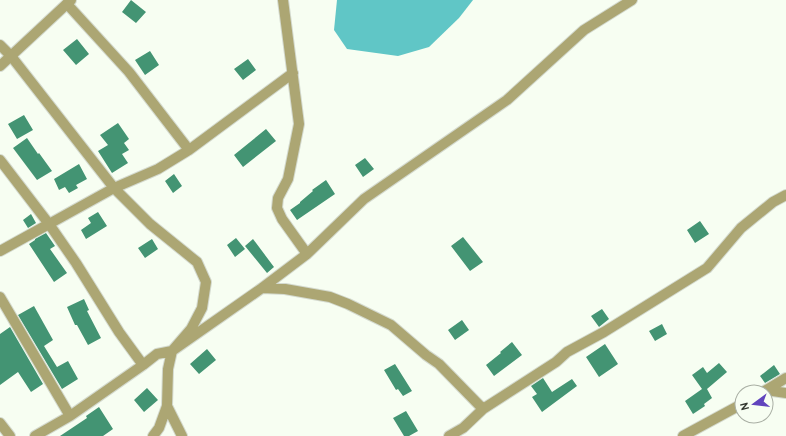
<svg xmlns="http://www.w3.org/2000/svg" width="786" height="436" font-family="Overpass,sans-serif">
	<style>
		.water { fill: #60c6c6 }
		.building { fill: #439473 }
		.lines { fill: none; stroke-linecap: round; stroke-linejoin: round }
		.minor-casing { stroke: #d4dacf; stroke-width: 12 }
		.tertiary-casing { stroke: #d4dacf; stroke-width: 12 }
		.minor { stroke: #aca673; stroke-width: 10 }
		.tertiary { stroke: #aca673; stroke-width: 10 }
	</style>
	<rect width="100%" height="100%" fill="#f7fef2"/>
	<path class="water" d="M337 0H473L459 18 429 47 398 56 347 49 334 30Z"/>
	<path class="building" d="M131 0 146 12 136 23 122 12Z
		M77 39 89 54 76 65 63 50Z
		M150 51 159 65 145 75 135 60Z
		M248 59 256 70 243 80 234 69Z
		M24 115 33 130 17 139 8 124Z
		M118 123 129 139 124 143 129 150 122 154 128 163 112 173 98 151 108 145 100 135Z
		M266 129 276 141 243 167 234 155Z
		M27 138 38 154 39 153 52 171 37 180 13 148Z
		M365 158 374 169 363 177 355 165Z
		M79 164 87 179 76 185 78 188 69 193 65 187 59 190 54 179Z
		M174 174 182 186 173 193 165 181Z
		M326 180 335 194 297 220 290 210 300 203V202L313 191 312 190Z
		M98 212 107 226 86 239 81 230 91 223 88 218Z
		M31 214 36 223 28 228 23 220Z
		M700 221 709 234 695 243 687 230Z
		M46 233 55 246 50 249 67 273 54 282 29 244 35 240V239Z
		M463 237 483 262 470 271 451 246Z
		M236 238 245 249 235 257 227 245Z
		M152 239 158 249 145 258 138 248Z
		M253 239 274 267 267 273 245 246Z
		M84 299 89 310 87 311 101 338 88 345 77 325H75L67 307Z
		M34 306 53 340 44 346 57 367 68 361 78 379 62 389 18 315Z
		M602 309 609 319 599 327 591 316Z
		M462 320 469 330 455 340 448 330Z
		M662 324 667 334 655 341 649 331Z
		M10 327 43 384 31 392 18 372 0 385V334Z
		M512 342 522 355 494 376 486 365 501 353 500 352Z
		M605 344 618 364 599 377 586 357Z
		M207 349 216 360 199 374 190 364Z
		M719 363 727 372 707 389 712 398 704 404 705 406 693 414 685 401 702 389 692 375 703 367 707 373Z
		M395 364 412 391 403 396 398 389 396 390 384 370Z
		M774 365 780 374 765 383 760 376Z
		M543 378 552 392 572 379 577 386 542 412 532 397 537 394 531 386Z
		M147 388 158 400 144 412 134 400Z
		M99 407 113 429 103 436H60L87 418 86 416Z
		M406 411 418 431 409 436H404L393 418Z"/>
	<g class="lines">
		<defs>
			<path id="minor" d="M283 0 299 124 288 179 278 198 277 208 282 219 307 254
				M67 4 129 72 189 150
				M0 45 11 56 114 188 49 224 76 263 119 332 143 365
				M0 160 49 224 0 251
				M262 288 285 289 330 297 348 304 391 325 426 355 439 364 483 409
				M0 297 70 416
				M766 390 786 393
				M763 392 786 378
				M167 406 182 436
				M0 423 10 436
				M35 436 70 416 143 365 157 354 172 351 191 329 202 308 206 282 197 262 150 224 114 188 158 169 189 150 293 73
				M153 436 159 428 167 406 168 369 172 351 262 288 307 254 364 199 507 100 584 30 632 0
				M449 436 463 428 483 409 556 362 567 352 604 332 707 268 741 228 773 202 786 195
				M683 436 742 404"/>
			<path id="tertiary" d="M0 66 71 0"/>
		</defs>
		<use href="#minor" class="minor-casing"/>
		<use href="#tertiary" class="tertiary-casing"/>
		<use href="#minor" class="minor"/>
		<use href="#tertiary" class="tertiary"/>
	</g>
	<g transform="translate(754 404) rotate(255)"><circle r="19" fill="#f7fef2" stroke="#a9afa4"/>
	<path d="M0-3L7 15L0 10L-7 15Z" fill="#6044bd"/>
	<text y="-6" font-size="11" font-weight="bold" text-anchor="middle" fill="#333830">N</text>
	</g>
</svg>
